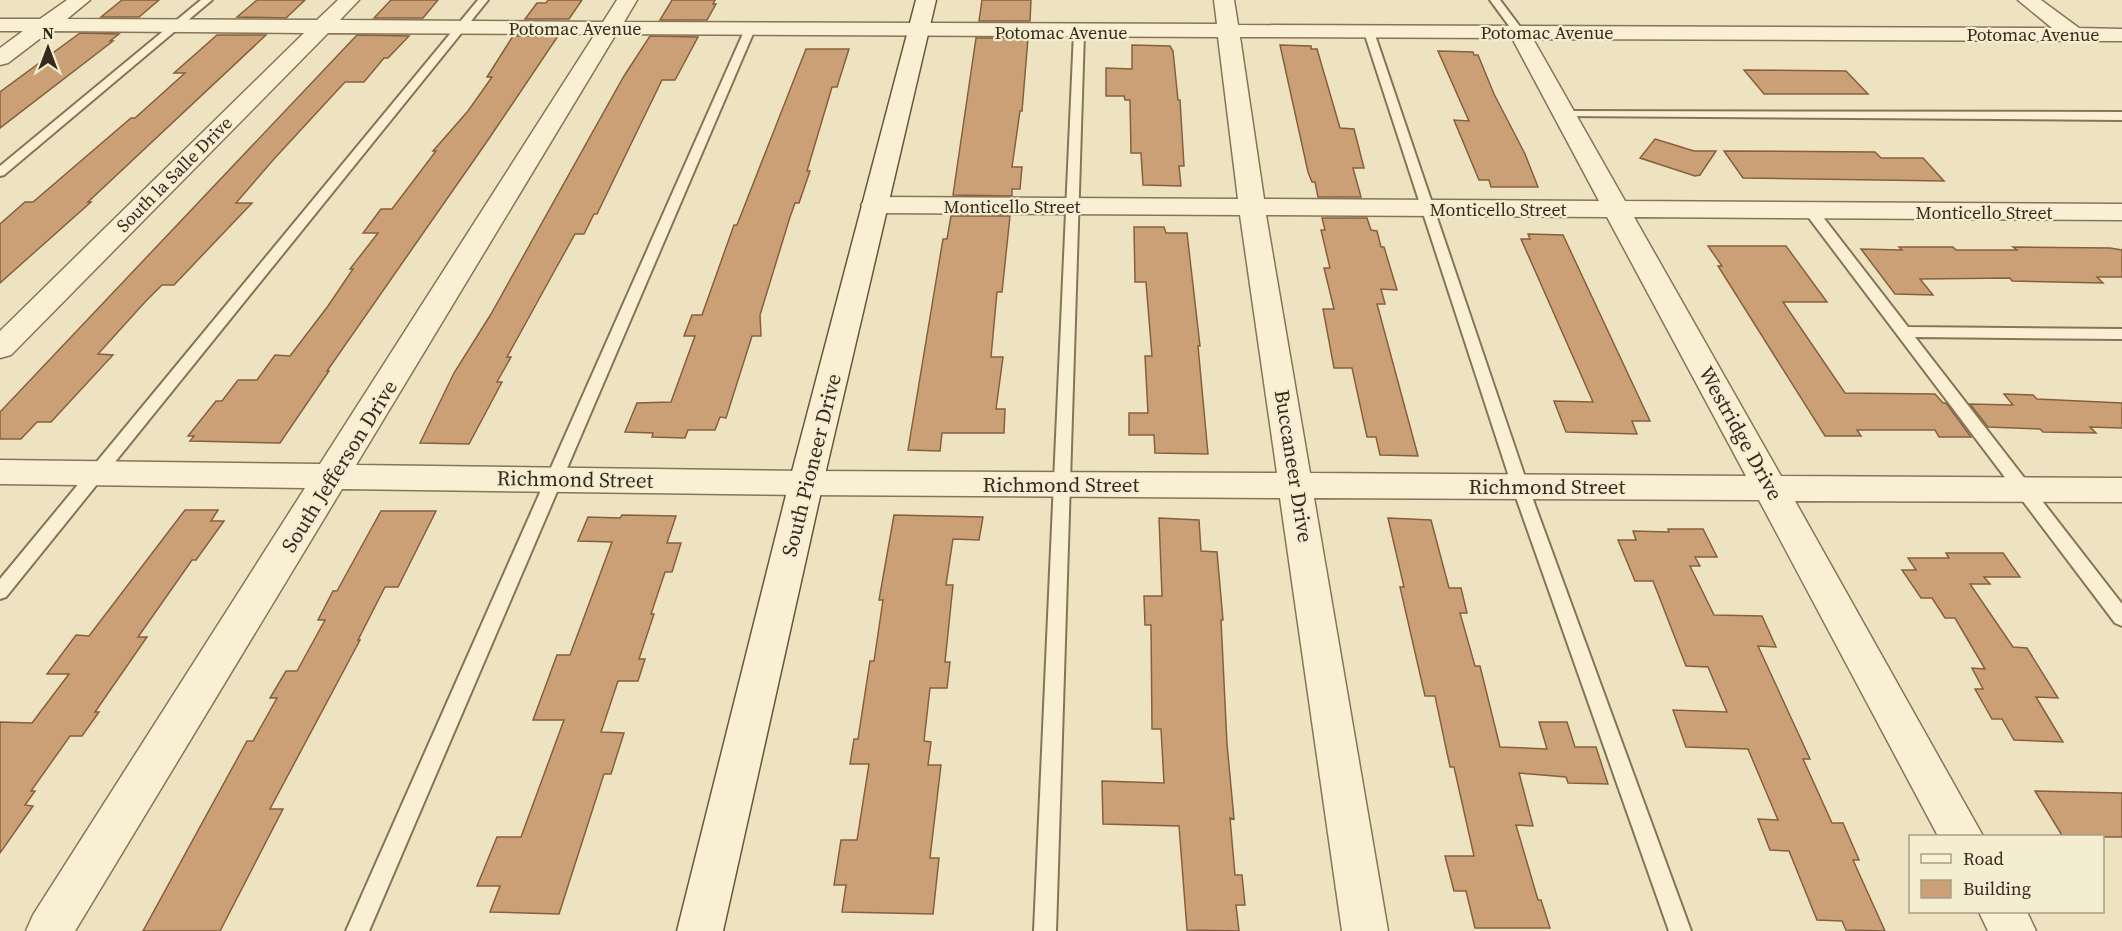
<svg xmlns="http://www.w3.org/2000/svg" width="2122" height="931" font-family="'Source Serif 4',serif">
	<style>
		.building { fill: #cca076; stroke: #86603e; stroke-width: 1.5 }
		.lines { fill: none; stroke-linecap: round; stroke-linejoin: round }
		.lane-casing { stroke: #877458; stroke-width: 4 }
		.street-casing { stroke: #877458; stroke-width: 3 }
		.secondary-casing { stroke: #69553c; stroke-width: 3 }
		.lane { fill: #f9f0d4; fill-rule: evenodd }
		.street { fill: #f9f0d4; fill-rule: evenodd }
		.secondary { fill: #f9f0d4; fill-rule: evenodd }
		.labels { text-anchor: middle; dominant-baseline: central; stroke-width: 4.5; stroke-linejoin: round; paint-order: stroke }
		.far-street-label { font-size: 18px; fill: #372b1d; stroke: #f5edd0 }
		.street-label { font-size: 21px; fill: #372b1d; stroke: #f5edd0 }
	</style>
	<rect width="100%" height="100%" fill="#eee3c1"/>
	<path class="building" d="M122 0H159L139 17H101Z
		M257 0H305L286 18 237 17Z
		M391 0H438L423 18H374Z
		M548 0H582L569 19H525L537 3H546Z
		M672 0H715L713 4H716L707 20H660Z
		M982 0H1031L1030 21H979Z
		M80 33 119 34 110 41H113L0 128V92Z
		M217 35H266L88 202H91L0 283V224L25 202H33L131 118H135L185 73H174Z
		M357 35 409 36 388 58H384L364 82H345L274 159 236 203H252L174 285H162L145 302 98 354 113 355 51 422H37L21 439H0V412Z
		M513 36H558L488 140 327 371H329L280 443 190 441 194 436H188L216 401H222L238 380H257L275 355 290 356 328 306 353 269H350L378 233H363L381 209H392L436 151H433L468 111 492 77H487Z
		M650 36 698 37 675 80H662L597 214H594L584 234H575L555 270 507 357H511L497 382H502L469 444 420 443 454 373 491 314 624 76Z
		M976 38H1028L1022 111H1020L1012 167H1022L1020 189H1012V196L953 195Z
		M1132 45 1170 46 1173 51 1178 100H1180L1184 166H1179L1181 186 1143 185 1141 153H1131L1130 100H1125L1124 96H1106V68L1132 69Z
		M1280 45 1311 46V49H1317L1340 128 1354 129 1364 168H1353L1361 197H1318L1315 182H1312L1308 172Z
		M806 49H849L837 87H832L807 171H810L799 203H795L790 217 760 315 761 336H752L726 418 720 417 715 430H688L685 438 652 437 653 433 625 432 637 403 671 402 695 336H684L692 315H702L734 225H737Z
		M1438 51 1473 52 1474 55H1478L1494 94 1525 154 1538 187H1491L1489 180H1479L1454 120 1469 121Z
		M1744 70 1846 71 1868 94H1764Z
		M1655 139 1694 151H1716L1700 175 1695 176 1640 158Z
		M1724 151 1875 152 1881 158H1923L1944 181 1743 178Z
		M951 216H1010L1002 292H997L991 357H1003L996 409H1005L1004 433H942L940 451 908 450 939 263 943 239H947Z
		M1322 218H1367L1371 230 1377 231 1381 247H1384L1397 290 1381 289 1385 304H1377L1418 456 1380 455 1376 437H1367L1352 368H1334L1323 309H1334L1324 268H1330L1321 230H1325Z
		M1134 227H1164L1166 233H1187L1200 346H1198L1208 454 1155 453 1154 435H1129V413H1148L1145 356H1152L1146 282H1135Z
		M1528 234 1563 235 1650 421H1632L1637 434 1566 432 1554 401 1593 402 1521 239H1530Z
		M1708 246H1786L1827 302H1783L1845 393 1935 394 1943 403H1946L1971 437H1939L1935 430H1857L1861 436H1825L1718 266H1722Z
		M1899 247H1953L1956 250H2017L2013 247 2110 248 2122 250V277H2097L2103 283 2012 281 2010 278 1920 279 1933 295 1895 294 1861 249 1902 250Z
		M2004 394 2033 395 2037 399 2122 403V428L2090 427 2096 433 2043 432 2040 429 1988 427 1970 404 2013 405Z
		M185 510H218L211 521H224L196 560H192L138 637H147L95 712H99L82 736H70L31 791H35L25 805 33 806 0 853V722L32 723 69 674H47L76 635 89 636Z
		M381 511H436L398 587H385L358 640H360L270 809H283L220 931H143L247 741H253L277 698H270L286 671H297L325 620H318L333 591H337Z
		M622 515 676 516 667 543H681L672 572H665L651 614H654L639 659H645L638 681H618L601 732 624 733 611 774H604L559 914 490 912 500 886H477L497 837H521L564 720H533L557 655H570L612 542 578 541 588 517 620 518Z
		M894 515 983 517 979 540 953 539 946 585H953L945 662H950L947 688H930L924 741 931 742 928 765H941L930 858H939L933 914 842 912 846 885H834L841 840H857L869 764H850L854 739H858L870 661H874L883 600H879Z
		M1159 518 1199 520 1201 551 1217 552 1223 620H1221L1227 744 1234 819 1230 818 1235 875H1242L1245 905H1236L1239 931 1187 930 1179 826 1103 824 1102 781 1164 783 1161 729H1152L1151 625H1145L1144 596H1162Z
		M1388 518 1431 520 1449 588H1461L1467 613H1460L1475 666H1480L1500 747 1547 749 1539 722H1567L1575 747H1596L1608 784 1568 783 1566 777 1519 773 1533 826 1516 825 1538 900H1541L1550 928H1475L1466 891H1454L1445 856H1474L1454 767H1450L1435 696H1425L1400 587H1404Z
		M1668 529H1703L1717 557H1695L1700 566H1690L1714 615 1762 616 1776 647 1758 646 1810 759H1803L1832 823H1843L1859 860H1853L1885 931 1846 930 1842 921 1817 920 1789 851 1770 850 1758 819 1778 820 1748 749 1686 747 1673 710 1727 712 1708 667 1686 666 1653 581H1635L1618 540H1636L1633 531 1669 532Z
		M1946 553H2003L2020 577H1984L1990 584H1970L2013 647 2027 648 2058 698 2036 697 2063 742 2014 740 2002 719H1992L1975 689H1983L1972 668 1985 669 1955 618H1945L1932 598H1921L1902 570H1916L1908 558H1949Z
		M2035 791 2122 793V837H2063Z"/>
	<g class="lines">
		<defs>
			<path id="lane" d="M201 0H212L4 175 0 176V166Z
				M478 0H488L6 597 0 599V579Z
				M1490 0H1500L1524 32 1523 34H1515Z
				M750 26 755 29 369 931H346L745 29Z
				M1079 29 1084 32 1056 931H1034L1074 32Z
				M1369 29 1374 32 1528 486 1691 931H1669L1512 486 1364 32Z
				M1566 111 2122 112V120L1562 116V112Z
				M1811 207 1816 208 1908 327 2122 329V339L1915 337 2122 604V626L2115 623 1806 214 1805 211 1806 208Z"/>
			<path id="street" d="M67 0H90L67 19 317 20 338 0H359L340 20 603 22 617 0H637L624 22 1217 24 1214 0H1234L1238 25 2052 28 2018 0H2041L2079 28 2122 29V41L1533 39 1625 201 2122 204V220L1634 217 1781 476 2122 478V502L1795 501 1983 836H1938L1759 500 1314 498 1388 931H1342L1280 498 806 495 342 489 75 931H26L33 915 305 488 0 484V460L320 464 595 34 328 33 11 355 0 358V331L304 33 50 31 8 63 0 65V48L23 31H0V19H40ZM616 34 1218 37 1238 199 874 197 865 200 861 205 865 210 874 213 1240 215 1277 473 806 471 356 465ZM1240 37 1512 38 1599 201 1264 199ZM1266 215 1607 217 1746 476 1310 473Z
				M1979 912H2027L2036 931H1988Z"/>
			<path id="secondary" d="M916 0H936L823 483 723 931H677L789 483Z"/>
		</defs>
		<use href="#lane" class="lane-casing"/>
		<use href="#street" class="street-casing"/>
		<use href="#secondary" class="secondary-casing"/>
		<use href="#lane" class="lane"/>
		<use href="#street" class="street"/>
		<use href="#secondary" class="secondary"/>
	</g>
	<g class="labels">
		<g class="far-street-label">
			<text x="575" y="28">Potomac Avenue</text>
			<text x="1061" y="32">Potomac Avenue</text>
			<text x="1547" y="32">Potomac Avenue</text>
			<text x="2033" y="34">Potomac Avenue</text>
			<text transform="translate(174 174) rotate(-45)">South la Salle Drive</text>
			<text x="1012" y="206">Monticello Street</text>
			<text x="1498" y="209">Monticello Street</text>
			<text x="1984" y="212">Monticello Street</text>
		</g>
		<g class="street-label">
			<text transform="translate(1741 433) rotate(61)">Westridge Drive</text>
			<text transform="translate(811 465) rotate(-76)">South Pioneer Drive</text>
			<text transform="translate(339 466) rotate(-58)">South Jefferson Drive</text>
			<text transform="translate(1294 466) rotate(81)">Buccaneer Drive</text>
			<text transform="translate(575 479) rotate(1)">Richmond Street</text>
			<text x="1061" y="484">Richmond Street</text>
			<text x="1547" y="486">Richmond Street</text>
		</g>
	</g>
	<rect x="1909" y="835" width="195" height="78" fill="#f5edd0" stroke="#a99f88" stroke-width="1.5"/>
	<rect x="1921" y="854" width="30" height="9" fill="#f9f0d4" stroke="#a99f88" stroke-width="1.5"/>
	<text x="1963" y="865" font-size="18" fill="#372b1d">Road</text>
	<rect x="1921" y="880" width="30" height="18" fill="#cca076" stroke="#a99f88" stroke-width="1.5"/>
	<text x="1963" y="895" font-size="18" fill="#372b1d">Building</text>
	<g transform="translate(48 48)" stroke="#f5edd0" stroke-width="4.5" paint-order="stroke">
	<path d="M0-4.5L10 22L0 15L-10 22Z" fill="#372b1d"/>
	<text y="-9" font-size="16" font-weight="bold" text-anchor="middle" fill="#372b1d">N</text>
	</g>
</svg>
